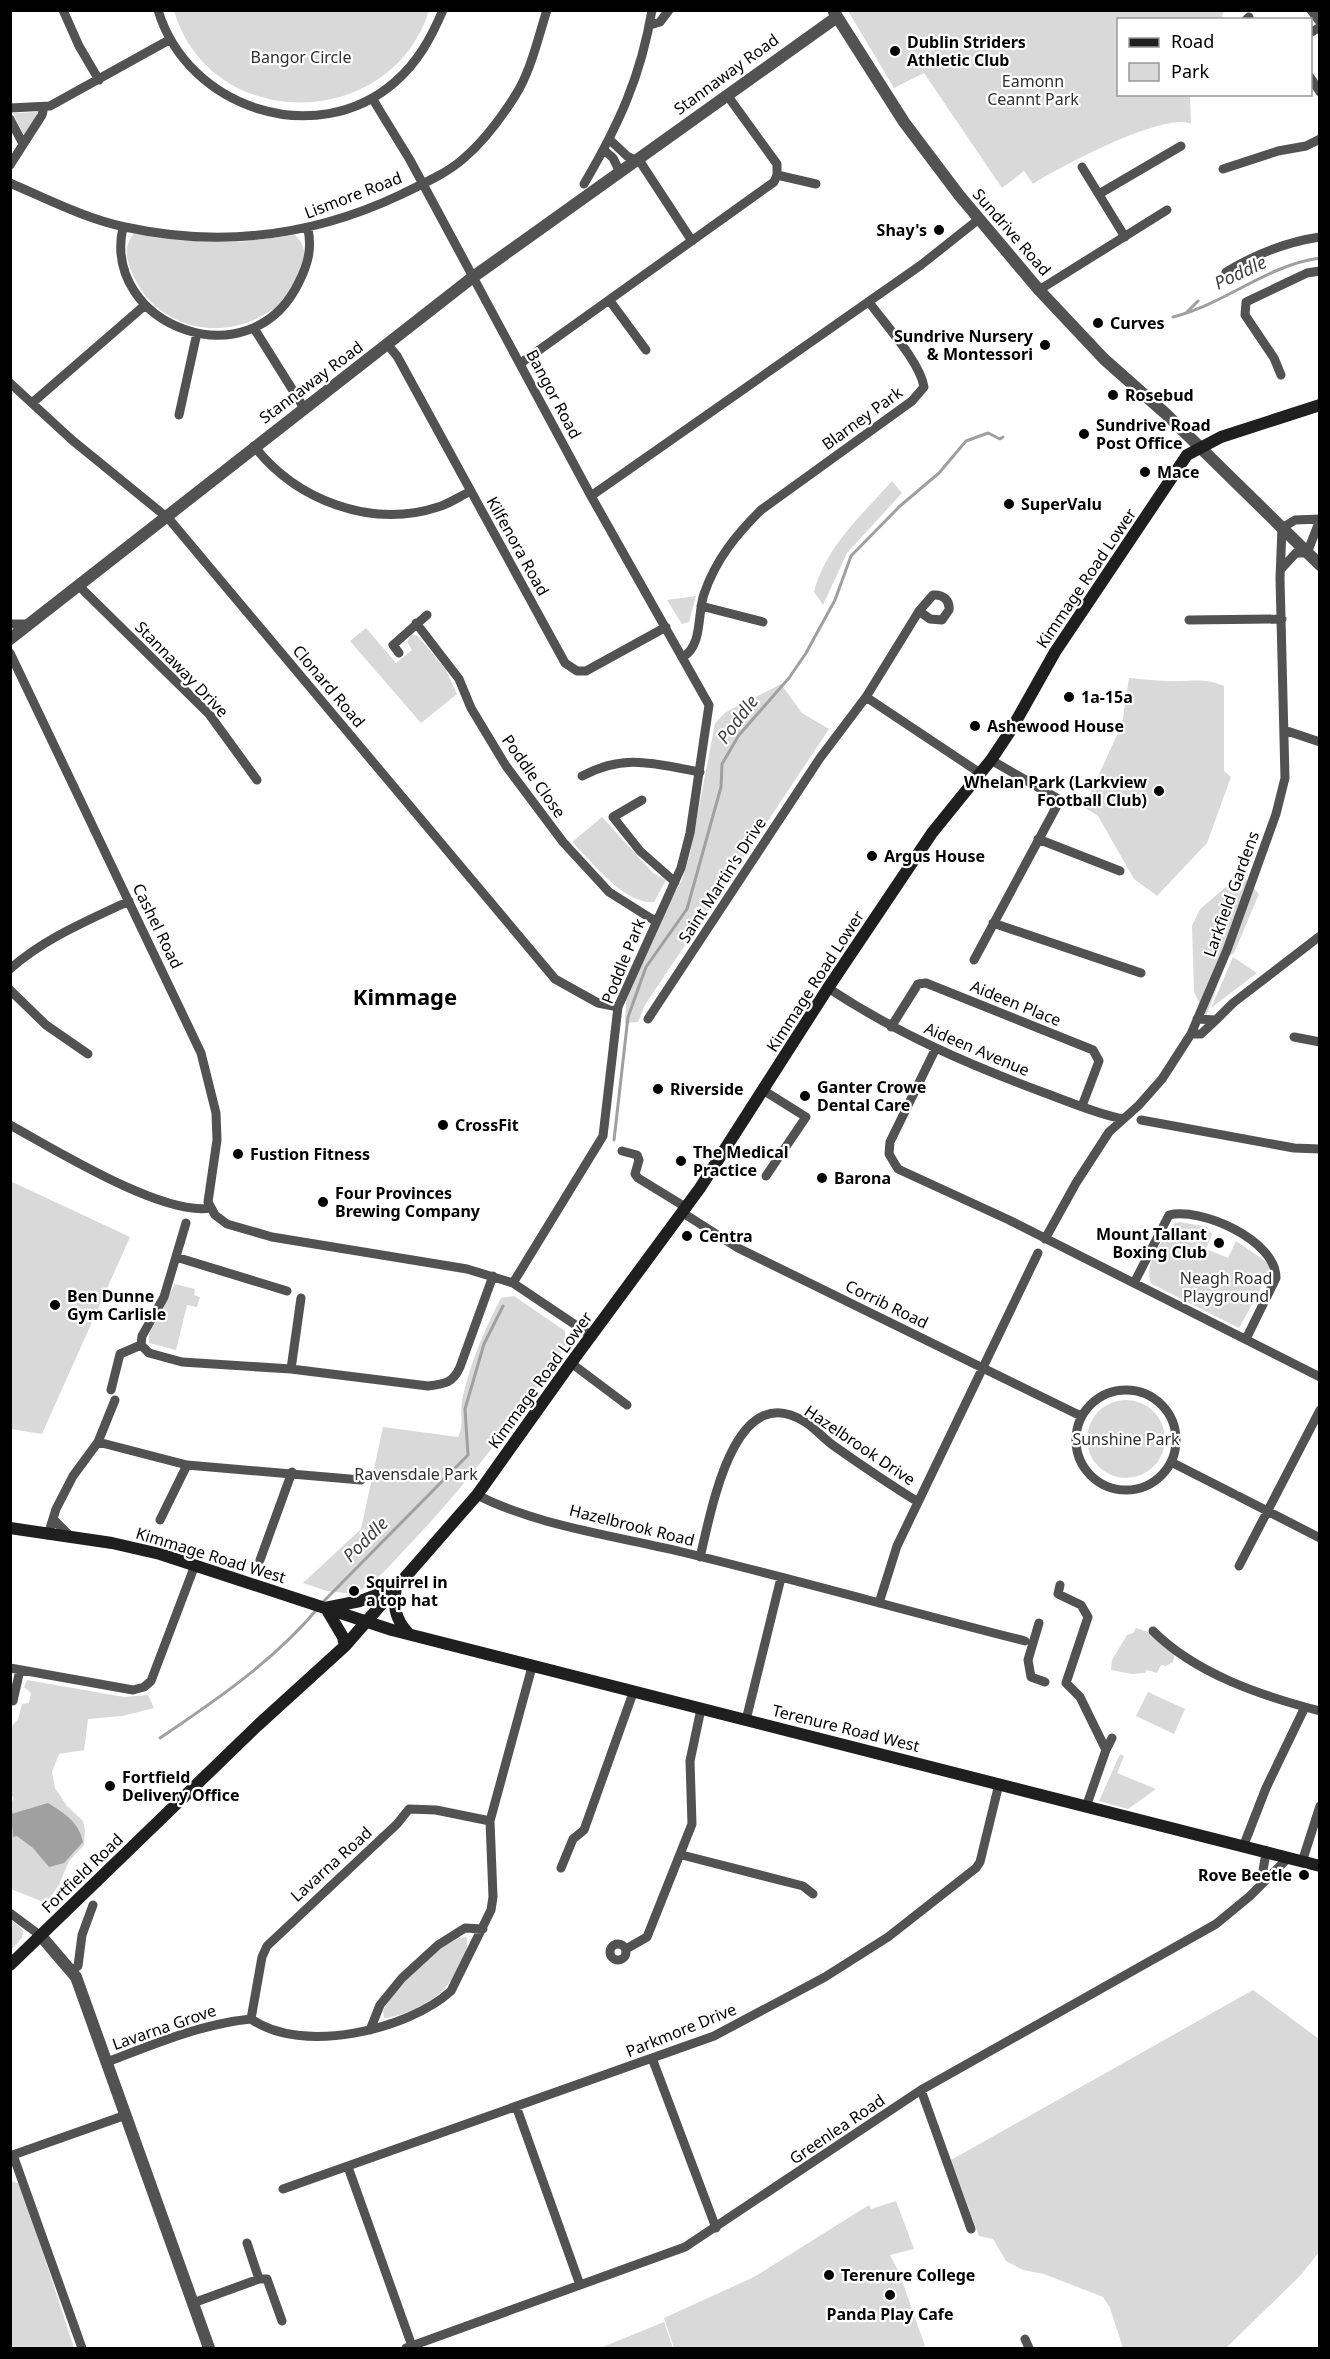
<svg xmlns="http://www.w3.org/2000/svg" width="1330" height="2359" font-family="'Noto Sans',sans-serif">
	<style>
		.green { fill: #d9d9d9 }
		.water { fill: #a0a0a0 }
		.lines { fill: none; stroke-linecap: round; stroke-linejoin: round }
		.stream { stroke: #a0a0a0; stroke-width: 3 }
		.minor { stroke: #525252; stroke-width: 9 }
		.tertiary { stroke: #525252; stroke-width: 12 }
		.secondary { stroke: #1f1f1f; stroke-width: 12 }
		.poi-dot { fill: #000; stroke: #fff; stroke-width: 2 }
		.labels { text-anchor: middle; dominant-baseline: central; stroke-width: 4.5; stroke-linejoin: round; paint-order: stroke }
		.poi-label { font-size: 16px; font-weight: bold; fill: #000; stroke: #fff; text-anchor: start }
		.park-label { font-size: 16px; fill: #303030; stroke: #fff }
		.street-label { font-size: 16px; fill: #000; stroke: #fff }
		.water-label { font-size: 18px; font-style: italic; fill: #414141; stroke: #fff }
		.district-label { font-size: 22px; font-weight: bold; fill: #000; stroke: #fff }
	</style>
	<rect width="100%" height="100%" fill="#fff"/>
	<path class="green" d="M174 11V10L429 11C390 132 211 134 174 11Z
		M848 11H1224L1221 19 1118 20V94L1190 95 1191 124C1165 111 1058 168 1033 184L1024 171 1002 188 924 73 894 88Z
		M38 112 24 136 13 113Z
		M134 233 188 240 239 242 295 235C308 248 306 259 298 275 293 284 289 296 282 303 278 308 269 312 263 315 217 343 154 325 133 275 126 258 123 248 134 233Z
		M892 481 902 493 847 553 823 605 814 592C826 546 862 515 892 481Z
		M696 596 689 622 682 624 667 600Z
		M366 628 396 663 412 650 407 642 411 634 418 636 446 670 457 694 421 723 350 641Z
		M1129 678C1143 679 1158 681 1172 681 1194 682 1202 677 1224 686V771L1231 777 1207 843 1157 896 1134 879 1098 816 1084 807 1122 724Z
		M781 684 802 713 829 729 645 1005 638 1022 625 1023 627 986 638 958 682 880 690 854 715 723 726 712Z
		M602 817 653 873 666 880 654 902C625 905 592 862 572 842Z
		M1241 874 1259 894 1234 953 1229 956 1206 1016 1194 992 1192 926 1200 909Z
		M1233 957 1257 973 1211 1008Z
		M10 1181 130 1237 42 1434 11 1429Z
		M1180 1222 1207 1227 1212 1234 1206 1249 1228 1258 1236 1241 1271 1265 1268 1275 1239 1328 1152 1284C1141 1267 1165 1237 1175 1223Z
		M175 1284 195 1289 194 1295 200 1297 197 1307 187 1305 176 1350 149 1343V1334Z
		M514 1296 565 1331 566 1345C518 1416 467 1485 408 1546 391 1564 376 1583 354 1594L327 1591 303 1583 361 1529 383 1427 458 1437C464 1427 460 1412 462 1400 470 1364 484 1330 501 1298Z
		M1087 1439a39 39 0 1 1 78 0a39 39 0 1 1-78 0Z
		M1136 1628 1148 1632 1175 1653 1173 1662 1166 1666 1161 1665 1157 1673 1147 1670 1145 1673 1132 1674 1111 1670 1112 1660 1127 1635 1133 1633Z
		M27 1680 124 1697 148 1695 154 1708 122 1716 88 1719 84 1750 59 1754 52 1772 55 1788 67 1806 83 1821 85 1830 84 1845 69 1861 59 1885 46 1903 11 1889 10 1805 14 1798 10 1795 11 1727 18 1719 22 1704 29 1703 31 1693 24 1687Z
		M1148 1692 1185 1709 1174 1734 1136 1716Z
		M1120 1754 1124 1756 1117 1773 1156 1789 1128 1809 1099 1801Z
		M10 1919 23 1930 22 1938 11 1950Z
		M466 1937C473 1952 451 1984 439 1994 426 2005 401 2017 384 2018L383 2011C395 1989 440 1939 466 1937Z
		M1253 1990 1319 2039V2252L1300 2276 1226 2348H1123L1110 2308 1103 2297 1044 2274 1023 2270 1006 2261 993 2239 979 2236 951 2160Z
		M10 2180 19 2184 22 2189 74 2348H11Z
		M896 2201 914 2249 890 2255 899 2272 925 2346 914 2348H674L664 2318 754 2277 869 2205 871 2209Z
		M664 2322 673 2348H600Z"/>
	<path class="water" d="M48 1803C64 1813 79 1822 83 1842L64 1863 49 1867 33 1848 17 1836 13 1837 11 1814Z"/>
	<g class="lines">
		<path class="stream" d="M1186 313 1198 301
			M1173 317C1225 304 1267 265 1320 258
			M614 1140 628 1017 646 967 687 909 721 787 722 764 739 735 789 678 806 653 835 600 851 556 900 506 939 473 966 441 988 433 1000 439 1003 437
			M322 1603 468 1455 465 1409 484 1344 503 1306
			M160 1738C215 1701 275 1660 318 1608"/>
		<path class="minor" d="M63 10 79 46 99 80
			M158 10C187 108 316 151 395 82 418 62 431 38 443 10
			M1311 10 1320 22
			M1246 20 1249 17
			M650 25 660 22 669 10
			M1310 33 1320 27
			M1310 77 1320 92
			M372 98 410 160 591 496 709 705 690 833 681 868 618 1007 603 1136 513 1283
			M10 108 50 106 169 40
			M10 119 23 144
			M610 140 627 156 641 163 692 241
			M604 150 613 158 620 172
			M10 165 42 115 44 107
			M1082 167 1125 237
			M1223 169 1278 151 1306 146 1320 139
			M777 175 816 184
			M10 183C47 199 86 219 125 227 221 248 311 237 400 195 420 185 446 174 463 159 483 142 501 118 515 96 531 71 538 38 547 10
			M584 184C618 126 641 77 652 10
			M1099 194 1181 146
			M123 227C101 326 251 383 299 282 308 264 312 249 308 229
			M1226 272C1256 254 1285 242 1320 237
			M1039 290 1167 210
			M610 301 646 350
			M255 330 304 408
			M387 344 397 356 565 663 577 671H586L666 627
			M521 363 774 182 777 175V164L727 95
			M1281 375 1274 358 1245 315 1246 302 1307 273 1320 271
			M10 383 72 440 169 519 555 979 598 1003 618 1007
			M32 403 144 306
			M179 415 197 333
			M254 446C296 500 371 529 438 507 449 504 460 496 471 491
			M591 496 921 265 979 219
			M1282 568 1296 553H1307L1320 520
			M78 585 209 714 257 780
			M933 595C943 594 950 600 949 610L942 620 930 619 919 611Z
			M701 606 763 622
			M1189 620 1282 619
			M416 623 459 679 471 708 506 766 563 842 609 892 655 921
			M10 624H27
			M10 653 201 1053 216 1113 217 1140 208 1202 215 1215 227 1224 272 1237 467 1269 513 1283 592 1336
			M399 653 393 645 427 615
			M683 657C703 645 697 614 704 594 716 559 736 535 761 510L912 401 924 387C920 362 884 323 869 302
			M866 697 980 773
			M1284 730 1320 742
			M582 776C625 753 655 764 700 772
			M642 800 613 817 640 851 675 882
			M1038 839 1120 871
			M993 923 1141 973
			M974 960 1060 800 991 760
			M10 969C45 938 87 921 129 901
			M828 988C898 1034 967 1064 1045 1093 1070 1102 1097 1114 1123 1119
			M10 990 46 1025 88 1054
			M648 1019 820 758 866 697 919 611
			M1197 1019 1216 1020 1233 1003 1320 936
			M891 1027 918 984 926 983 1093 1050 1099 1061 1082 1106
			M1191 1034H1201L1216 1020
			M1294 1037 1320 1042
			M935 1050 890 1142 889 1154 898 1169 1009 1220 1320 1377
			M763 1090 806 1117 766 1176
			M1141 1120 1294 1148 1320 1149
			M10 1125C54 1149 162 1216 210 1208
			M622 1151 637 1155 639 1160 635 1174 638 1178 687 1208
			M683 1213 738 1248 1081 1416
			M186 1223 164 1297 142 1336 141 1345 149 1353 182 1362 291 1369 428 1386C445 1384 453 1383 460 1367L493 1276
			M1045 1239 1076 1183 1109 1132 1139 1105 1162 1079 1191 1034 1227 950 1276 814 1285 778 1280 578 1282 528 1295 520 1320 519
			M176 1257 287 1291
			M1134 1283 1169 1215C1201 1207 1276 1240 1276 1278L1246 1339
			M571 1363 627 1405
			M291 1369 301 1298
			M111 1390 120 1354 141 1345
			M1076 1440a50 50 0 1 1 100 0a50 50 0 1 1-100 0Z
			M98 1442 187 1465 361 1480
			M1171 1462 1234 1494
			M477 1495C538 1526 616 1536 682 1552 797 1580 910 1612 1025 1641
			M1238 1496 1320 1538
			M53 1519 72 1538
			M160 1520 187 1465
			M48 1535 56 1509 73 1476 98 1442 115 1400
			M700 1557C711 1514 733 1376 805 1422 816 1429 824 1439 834 1446 861 1465 889 1484 918 1502
			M260 1560 292 1472
			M1239 1566 1320 1410
			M1060 1585 1058 1594 1081 1605 1088 1617 1066 1683 1080 1697 1106 1750 1086 1807
			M879 1603 897 1546 1038 1253
			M1039 1623 1028 1660 1031 1677 1045 1682
			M1153 1631C1196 1674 1262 1696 1320 1711
			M10 1668 133 1690 144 1687 151 1681 195 1565
			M13 1701 20 1670
			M746 1720 781 1578
			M1106 1750 1112 1738
			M1243 1847 1266 1788 1305 1707
			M682 1855 803 1886 813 1894
			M1302 1862 1320 1806
			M561 1868 573 1839 584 1830 633 1693
			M1261 1882 1266 1853
			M10 1913 41 1936
			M610 1952a8 8 0 1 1 16 0a8 8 0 1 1-16 0Z
			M626 1949 647 1937 692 1824 690 1761 701 1709
			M71 1970 78 1966 82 1935 93 1905
			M251 2019 262 1957 267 1946 397 1824 409 1809 436 1810 490 1821
			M370 2030 380 2005 402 1978 438 1945 465 1928 483 1929
			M652 2058 716 2228
			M107 2062C154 2044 201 2024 251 2019 302 2055 408 2030 451 1991L491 1910 493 1897 490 1821 532 1667
			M921 2090 971 2229
			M516 2106 580 2285
			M13 2155 82 2348
			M10 2156 126 2115
			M348 2167 412 2346
			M283 2189 714 2036 825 1977 888 1937 976 1868 980 1862 999 1784
			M247 2243 259 2279
			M193 2303 259 2279H267L282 2321
			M1025 2339 1029 2348
			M406 2348 685 2247 921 2090 1216 1924 1250 1896 1288 1858"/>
		<path class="tertiary" d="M834 12 904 122 959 195 1039 290 1104 359 1166 414 1320 565
			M10 639 473 277 837 17
			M41 1936 76 1977 209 2348"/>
		<path class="secondary" d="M10 1528 112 1543 160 1554 392 1630 1320 1866
			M396 1587C393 1606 395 1619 408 1633
			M325 1608 360 1601 392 1589
			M327 1610 343 1637 345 1646
			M10 1965 257 1726 345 1646 477 1495 571 1363 700 1188 828 988 932 833 991 760 1011 730 1055 652 1187 455 1221 437 1320 405"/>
	</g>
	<g class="poi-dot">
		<circle cx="895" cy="51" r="6"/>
		<circle cx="939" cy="230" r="6"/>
		<circle cx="1098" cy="323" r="6"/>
		<circle cx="1045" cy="345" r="6"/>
		<circle cx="1113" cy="395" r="6"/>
		<circle cx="1084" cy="434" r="6"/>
		<circle cx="1145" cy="472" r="6"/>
		<circle cx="1009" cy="504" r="6"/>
		<circle cx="1069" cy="697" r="6"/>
		<circle cx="975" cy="726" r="6"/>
		<circle cx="1159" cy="791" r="6"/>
		<circle cx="872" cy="856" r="6"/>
		<circle cx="658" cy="1089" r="6"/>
		<circle cx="805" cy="1096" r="6"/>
		<circle cx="443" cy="1125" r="6"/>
		<circle cx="238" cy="1154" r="6"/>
		<circle cx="681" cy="1161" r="6"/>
		<circle cx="822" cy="1178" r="6"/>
		<circle cx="323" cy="1202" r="6"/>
		<circle cx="687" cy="1236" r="6"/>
		<circle cx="1219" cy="1243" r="6"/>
		<circle cx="55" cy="1305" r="6"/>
		<circle cx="354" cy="1591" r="6"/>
		<circle cx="110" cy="1786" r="6"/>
		<circle cx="1304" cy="1875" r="6"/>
		<circle cx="829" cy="2275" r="6"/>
		<circle cx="890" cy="2295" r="6"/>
	</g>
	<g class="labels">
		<g class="poi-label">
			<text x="907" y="42">Dublin Striders<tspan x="907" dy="18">Athletic Club</tspan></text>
			<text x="927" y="230" text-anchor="end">Shay's</text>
			<text x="1110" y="323">Curves</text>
			<text x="1033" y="336" text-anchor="end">Sundrive Nursery<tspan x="1033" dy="18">&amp; Montessori</tspan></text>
			<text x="1125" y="395">Rosebud</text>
			<text x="1096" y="425">Sundrive Road<tspan x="1096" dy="18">Post Office</tspan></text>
			<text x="1157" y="472">Mace</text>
			<text x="1021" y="504">SuperValu</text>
			<text x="1081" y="697">1a-15a</text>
			<text x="987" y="726">Ashewood House</text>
			<text x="1147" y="782" text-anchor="end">Whelan Park (Larkview<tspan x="1147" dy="18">Football Club)</tspan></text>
			<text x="884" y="856">Argus House</text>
			<text x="817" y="1087">Ganter Crowe<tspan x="817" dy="18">Dental Care</tspan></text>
			<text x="670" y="1089">Riverside</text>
			<text x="455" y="1125">CrossFit</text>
			<text x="693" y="1152">The Medical<tspan x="693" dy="18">Practice</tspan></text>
			<text x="250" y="1154">Fustion Fitness</text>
			<text x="834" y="1178">Barona</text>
			<text x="335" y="1193">Four Provinces<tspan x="335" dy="18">Brewing Company</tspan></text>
			<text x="1207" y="1234" text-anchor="end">Mount Tallant<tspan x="1207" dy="18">Boxing Club</tspan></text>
			<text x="699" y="1236">Centra</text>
			<text x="67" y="1296">Ben Dunne<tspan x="67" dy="18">Gym Carlisle</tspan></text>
			<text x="366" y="1582">Squirrel in<tspan x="366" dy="18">a top hat</tspan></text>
			<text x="122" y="1777">Fortfield<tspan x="122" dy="18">Delivery Office</tspan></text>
			<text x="1292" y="1875" text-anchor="end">Rove Beetle</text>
			<text x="841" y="2275">Terenure College</text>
			<text x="890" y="2314" text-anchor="middle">Panda Play Cafe</text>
		</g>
		<g class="park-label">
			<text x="301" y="57">Bangor Circle</text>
			<text x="1033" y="81">Eamonn<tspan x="1033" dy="18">Ceannt Park</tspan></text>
			<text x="1226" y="1278">Neagh Road<tspan x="1226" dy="18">Playground</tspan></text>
			<text x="1126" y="1439">Sunshine Park</text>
			<text x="416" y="1474">Ravensdale Park</text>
		</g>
		<g class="street-label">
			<text transform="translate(726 74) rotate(-36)">Stannaway Road</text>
			<text transform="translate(353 195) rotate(-21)">Lismore Road</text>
			<text transform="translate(1012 232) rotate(49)">Sundrive Road</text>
			<text transform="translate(311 382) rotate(-37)">Stannaway Road</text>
			<text transform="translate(554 394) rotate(62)">Bangor Road</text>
			<text transform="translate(862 418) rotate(-36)">Blarney Park</text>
			<text transform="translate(518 546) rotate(61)">Kilfenora Road</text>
			<text transform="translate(1086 578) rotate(-56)">Kimmage Road Lower</text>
			<text transform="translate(182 669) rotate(46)">Stannaway Drive</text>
			<text transform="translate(329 686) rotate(50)">Clonard Road</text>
			<text transform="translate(534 776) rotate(55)">Poddle Close</text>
			<text transform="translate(722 880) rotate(-57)">Saint Martin's Drive</text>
			<text transform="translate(1231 894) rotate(-70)">Larkfield Gardens</text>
			<text transform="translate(158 926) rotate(64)">Cashel Road</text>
			<text transform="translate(623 961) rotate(-68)">Poddle Park</text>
			<text transform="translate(815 981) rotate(-57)">Kimmage Road Lower</text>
			<text transform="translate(1016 1003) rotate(22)">Aideen Place</text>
			<text transform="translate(977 1049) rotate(23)">Aideen Avenue</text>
			<text transform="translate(887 1304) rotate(26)">Corrib Road</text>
			<text transform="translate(540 1380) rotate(-54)">Kimmage Road Lower</text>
			<text transform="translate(860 1445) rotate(34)">Hazelbrook Drive</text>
			<text transform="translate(632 1525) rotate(14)">Hazelbrook Road</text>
			<text transform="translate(211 1555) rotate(17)">Kimmage Road West</text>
			<text transform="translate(846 1728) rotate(14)">Terenure Road West</text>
			<text transform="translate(331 1864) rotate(-42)">Lavarna Road</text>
			<text transform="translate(82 1873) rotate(-44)">Fortfield Road</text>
			<text transform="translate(164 2027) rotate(-19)">Lavarna Grove</text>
			<text transform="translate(681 2030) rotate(-22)">Parkmore Drive</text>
			<text transform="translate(837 2129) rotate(-34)">Greenlea Road</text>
		</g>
		<g class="water-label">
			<text transform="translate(1240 272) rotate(-25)">Poddle</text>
			<text transform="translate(737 719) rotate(-53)">Poddle</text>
			<text transform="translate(365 1539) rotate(-45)">Poddle</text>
		</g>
		<g class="district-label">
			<text x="405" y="996">Kimmage</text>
		</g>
	</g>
	<rect width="1330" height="2359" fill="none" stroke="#000000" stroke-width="24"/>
	<rect x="1117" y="18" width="195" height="78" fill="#ffffff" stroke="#999999" stroke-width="1.5"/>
	<rect x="1129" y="38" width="30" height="9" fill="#1f1f1f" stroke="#999999" stroke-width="1.5"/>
	<text x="1171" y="48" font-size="18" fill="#000000">Road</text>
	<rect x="1129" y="63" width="30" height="18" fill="#d9d9d9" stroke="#999999" stroke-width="1.5"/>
	<text x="1171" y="78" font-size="18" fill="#000000">Park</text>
</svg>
